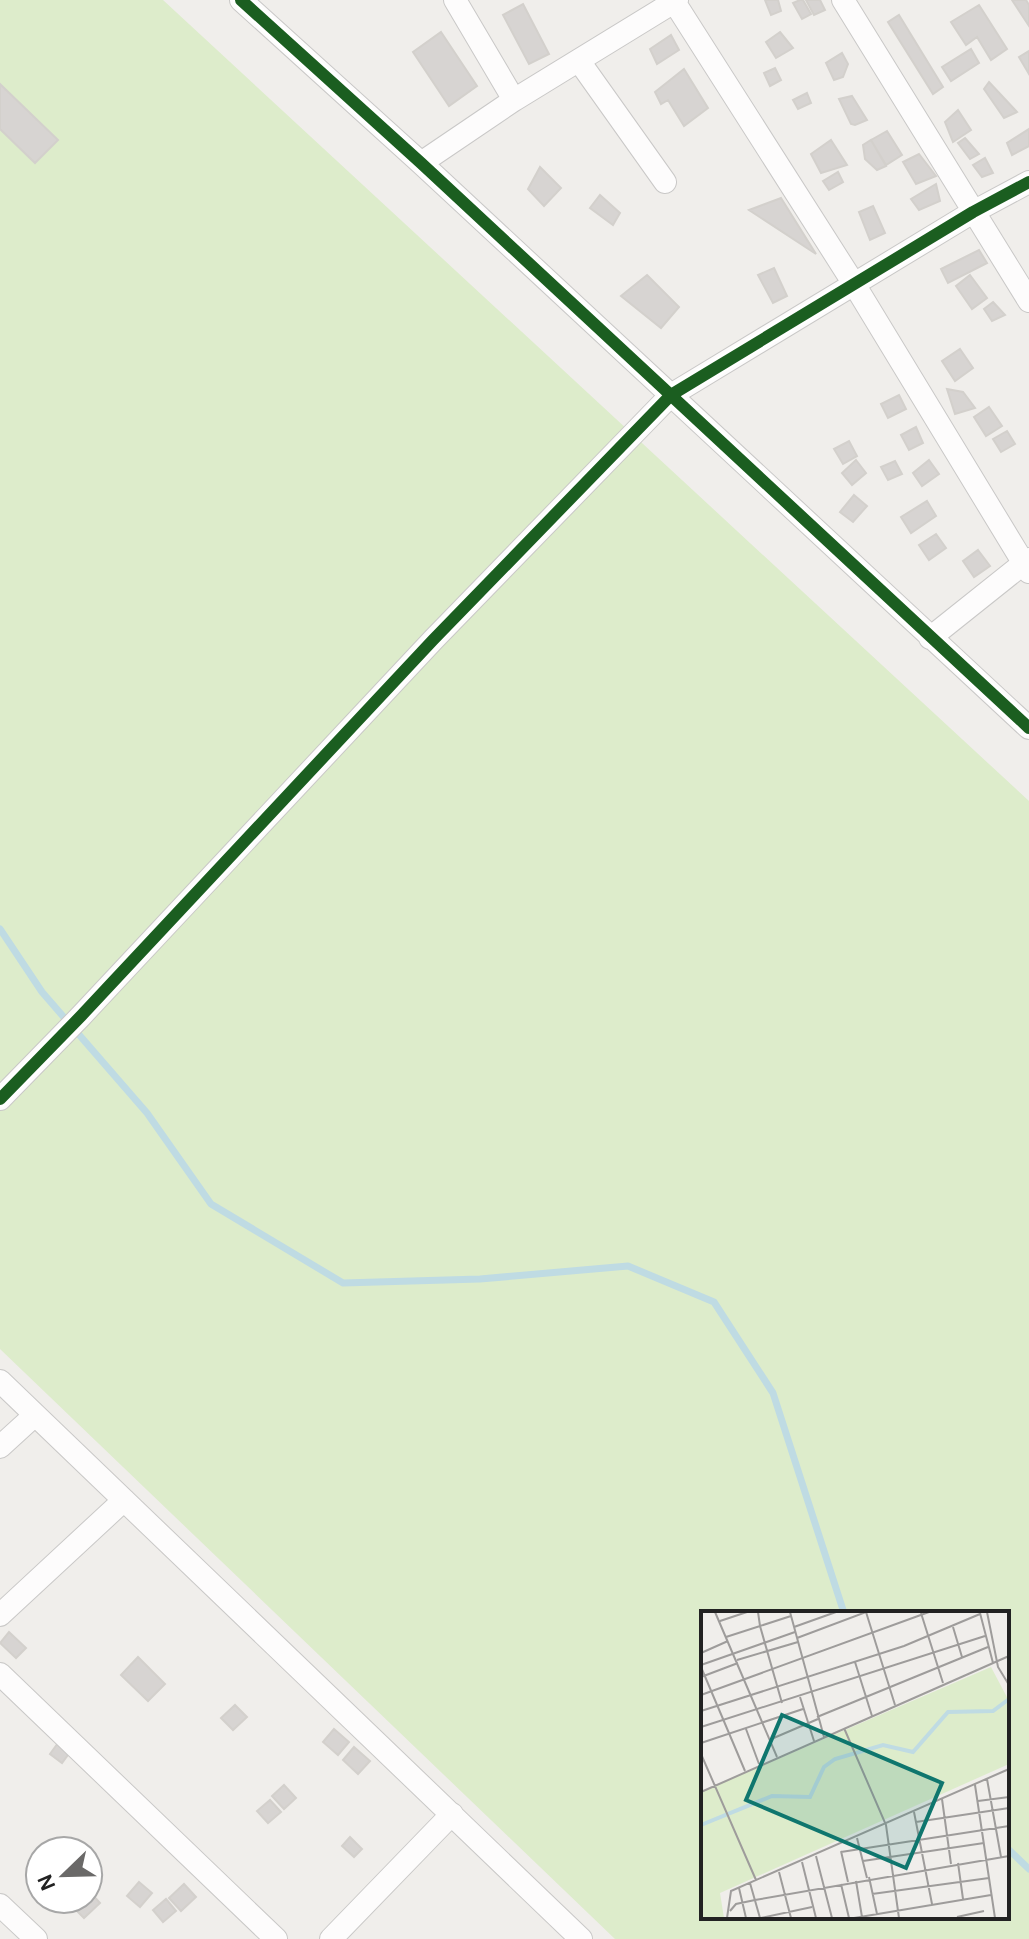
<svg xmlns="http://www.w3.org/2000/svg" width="1029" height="1939" font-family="Karla,sans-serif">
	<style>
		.grass { fill: #ddeccb; fill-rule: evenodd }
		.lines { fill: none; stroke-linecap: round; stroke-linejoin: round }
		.stream { stroke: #bfdbe3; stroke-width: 7 }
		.building { fill: #d7d4d2; stroke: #d3d0cc; stroke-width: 2 }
		.street-casing { stroke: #c9c8c7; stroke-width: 24 }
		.street { stroke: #fdfcfc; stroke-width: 22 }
		.cycleway-casing { stroke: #fff; stroke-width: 17 }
		.cycleway { stroke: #1b5e20; stroke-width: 12 }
		.inset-river { fill: none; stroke: #bfdbe3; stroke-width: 4 }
		.inset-road { fill: none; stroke: #9e9c9b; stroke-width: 2 }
		.view { fill: #0f766e; fill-opacity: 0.15; stroke: #0f766e; stroke-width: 4 }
		.inset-edge { fill: none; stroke: #222; stroke-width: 4 }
	</style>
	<rect width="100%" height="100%" fill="#f0eeeb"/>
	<path class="grass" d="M0 0H163L1029 801V1939H615L0 1349ZM703 1613H1007V1917H703Z"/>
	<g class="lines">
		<path class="stream" d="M0 929 42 992 147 1113 211 1204 343 1283 480 1279 628 1266 714 1302 773 1393 844 1613
			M1007 1848 1029 1869"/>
	</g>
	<path class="building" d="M765 0H778L781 11 771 15Z
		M800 0H803L811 14 802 19 793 3Z
		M806 0H820L825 10 814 15Z
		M1012 0H1026L1029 5V26Z
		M523 4 549 54 529 64 503 15Z
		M979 5 1007 49 991 60 977 37 966 45 951 22Z
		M899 15 943 87 933 94 888 22Z
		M441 32 477 86 449 106 413 52Z
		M780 32 793 48 776 58 766 42Z
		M671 35 679 50 657 64 650 49Z
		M971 49 979 63 951 81 942 67Z
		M1029 51V74L1019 57Z
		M842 53 848 64 843 77 834 80 826 63Z
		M775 68 781 80 770 86 764 73Z
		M684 69 708 108 684 126 668 100 661 104 655 92Z
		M989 82 1017 112 1004 118 984 89Z
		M0 84 58 140 35 163 0 129Z
		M807 93 811 103 798 109 793 100Z
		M852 96 867 120 855 125 851 124 839 99Z
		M958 110 971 130 953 142 945 122Z
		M1029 129V146L1012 155 1007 143Z
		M887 131 902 155 886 165 871 140Z
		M965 138 979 154 970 159 958 143Z
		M831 140 847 165 821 173 811 154Z
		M871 140 886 166 877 170 865 159 863 145Z
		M919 154 936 176 916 184 903 162Z
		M985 158 993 173 982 177 973 165Z
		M540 167 561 188 544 206 528 189Z
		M838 172 843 182 829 190 823 181Z
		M936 184 940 201 919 210 911 199Z
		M600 195 620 213 613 225 590 208Z
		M781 198 816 254 749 210Z
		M873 206 885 233 870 240 859 212Z
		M979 250 987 263 948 283 941 269Z
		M774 268 787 296 773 303 758 275Z
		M647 275 679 307 661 328 621 296Z
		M970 275 987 298 972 309 956 286Z
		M993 302 1005 315 992 321 984 309Z
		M960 349 973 368 955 381 942 361Z
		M947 389 963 392 975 408 955 414Z
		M899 395 906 409 888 418 881 404Z
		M989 407 1002 426 986 436 974 417Z
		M916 427 923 443 909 450 901 435Z
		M1007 431 1015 444 1001 452 993 439Z
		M849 441 857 456 843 464 834 449Z
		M856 460 866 473 852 485 842 473Z
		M929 460 939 474 922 486 913 473Z
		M895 461 902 474 888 480 881 467Z
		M854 495 867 506 853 522 840 512Z
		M927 501 936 516 911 533 901 517Z
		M936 534 946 548 929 560 919 545Z
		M978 550 990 566 974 577 963 561Z
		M9 1632 26 1648 16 1658 0 1643Z
		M138 1657 165 1684 148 1701 121 1675Z
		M235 1705 247 1717 233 1730 221 1718Z
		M334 1729 349 1742 338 1755 323 1742Z
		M61 1739 73 1748 62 1763 50 1754Z
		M354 1747 370 1761 358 1774 343 1760Z
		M284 1785 296 1798 284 1809 272 1796Z
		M270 1800 281 1812 268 1823 257 1811Z
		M350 1837 362 1849 354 1857 342 1846Z
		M139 1882 152 1893 140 1907 127 1896Z
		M184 1884 196 1897 181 1911 169 1898Z
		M88 1890 100 1903 84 1918 65 1899H88Z
		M166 1899 176 1911 163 1922 153 1910Z"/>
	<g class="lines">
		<defs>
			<path id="street" d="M241 0 421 163 1029 728
				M455 0 514 100
				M673 0 854 284 1029 572
				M843 0 1029 301
				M579 61 665 182
				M421 163 514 100 677 0
				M930 638 1029 559
				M0 1099 81 1016 433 640 671 395 973 212 1029 182
				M0 1381 581 1939
				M0 1447 35 1415
				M0 1615 124 1500
				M0 1674 276 1939
				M0 1905 36 1939
				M331 1939 452 1814"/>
		</defs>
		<use href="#street" class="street-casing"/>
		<use href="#street" class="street"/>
		<defs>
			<path id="cycleway" d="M241 0 421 163 1029 728
				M0 1099 81 1016 433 640 671 395 973 212 1029 182"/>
		</defs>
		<use href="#cycleway" class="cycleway-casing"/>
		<use href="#cycleway" class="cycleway"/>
	</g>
	<g transform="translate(701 1611)">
		<rect width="308" height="308" fill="#f0eeeb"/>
		<path d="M290 56 308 90V153L19 282 23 307H0V181Z" fill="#ddeccb"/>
		<path class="inset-river" d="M0 214 71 185 109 186 123 156 134 148 182 134 212 141 247 101 292 100 308 88"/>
		<path class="inset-road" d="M14 1 76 146M57 1 59 15 90 5M89 1 123 126M286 1 297 56 308 74M220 2 242 72M279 2 292 52M19 10 46 1M93 16 135 1M252 16 261 46M25 26 59 15 81 92M96 27 165 1 194 94M0 42 27 30M36 49 97 31M154 51 171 105M0 54 94 21M0 56 44 160M0 66 37 52M0 84 228 1M99 86 113 130M0 100 203 35 279 3M116 106 287 36M0 116 284 25M143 117 185 214 198 307M45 118 58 153M68 129 117 108M0 132 102 98M0 143 55 269M286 168 300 246M274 174 294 307M0 181 308 45M241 188 250 253M277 190 308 186M213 201 231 293M215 211 308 197M156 227 166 267M140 240 147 271M140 241 308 215M115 245 131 307M162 250 283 232M101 251 115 307M257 252 262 288M78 261 90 307M168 266 176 303M155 270 161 306M49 272 59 307M140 273 148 307M38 277 45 307M171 283 288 267M29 300 35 293 54 289 308 245M256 306 283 300M26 307 30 280 308 158M60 307 111 296M153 307 290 284"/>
		<path class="view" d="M81 104 241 172 205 257 45 189Z"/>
		<rect width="308" height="308" class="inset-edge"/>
	</g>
	<g transform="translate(64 1875) rotate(247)"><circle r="38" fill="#ffffff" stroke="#a7a7a7" stroke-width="2"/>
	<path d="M0-6L14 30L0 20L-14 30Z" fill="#6a6968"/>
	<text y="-12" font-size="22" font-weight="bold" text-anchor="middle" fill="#222222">N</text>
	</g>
</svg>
